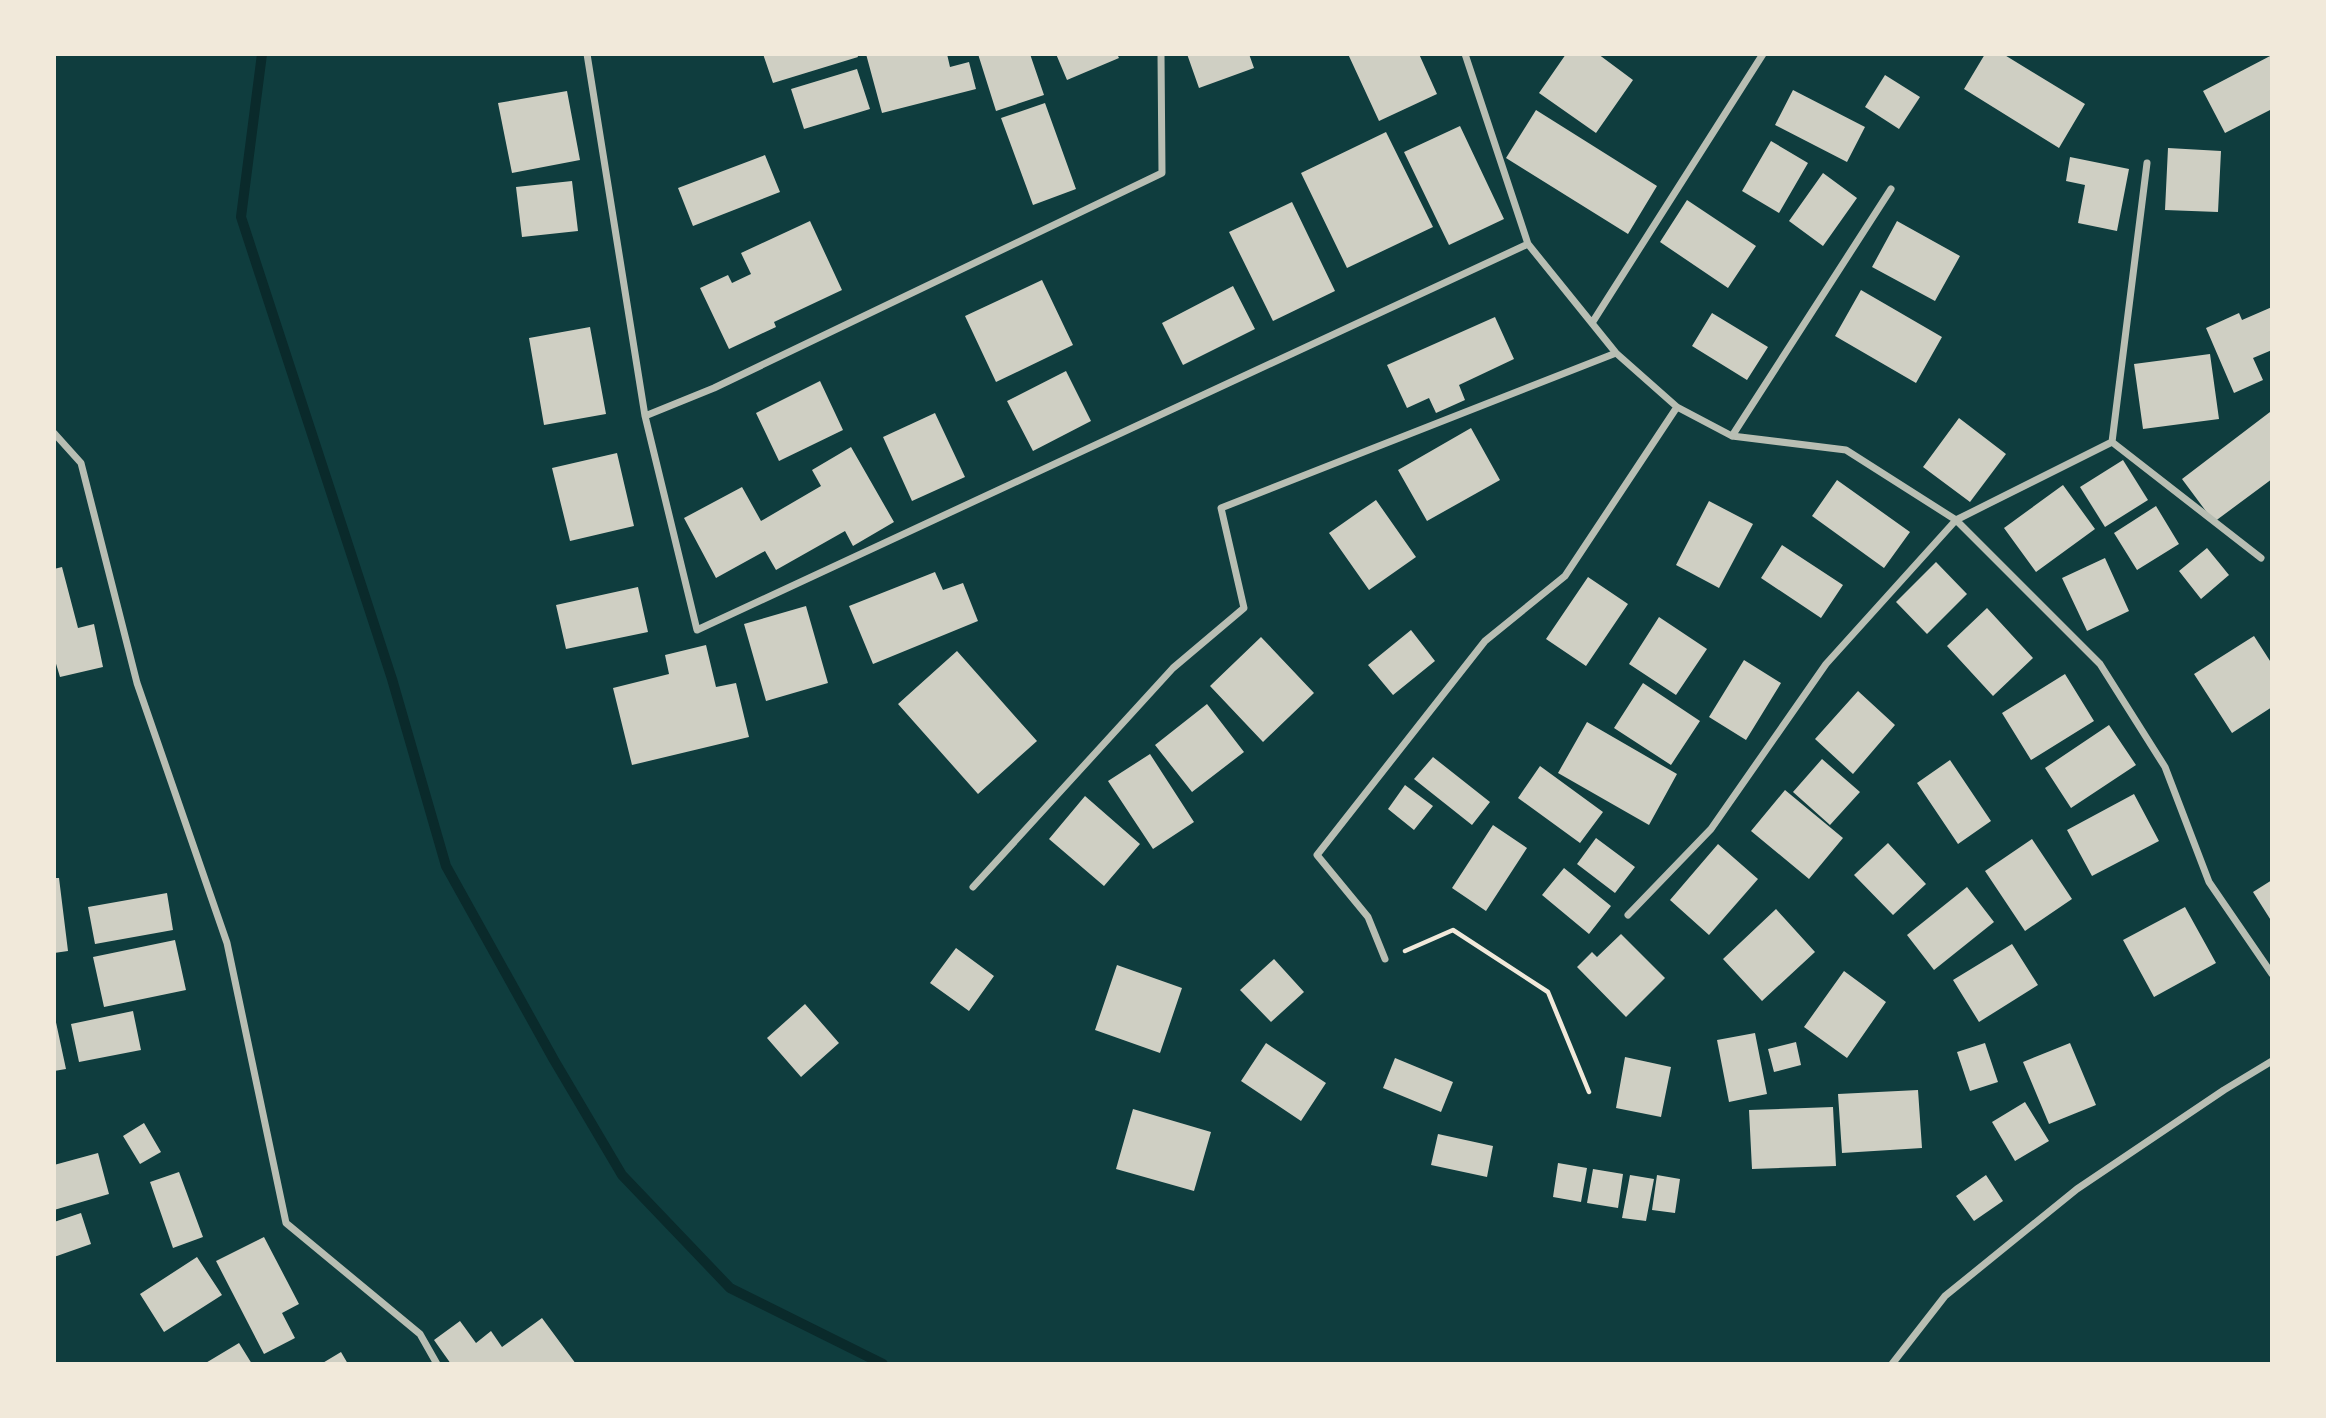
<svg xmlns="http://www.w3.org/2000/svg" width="2326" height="1418" font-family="'Times New Roman',serif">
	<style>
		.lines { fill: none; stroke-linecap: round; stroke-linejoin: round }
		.stream { stroke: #0a2a2b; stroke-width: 10 }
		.building { fill: #cfcfc3 }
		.path { stroke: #f1e9da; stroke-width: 4.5 }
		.minor { stroke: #b8beb3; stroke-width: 7 }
	</style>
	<rect width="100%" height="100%" fill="#0f3d3e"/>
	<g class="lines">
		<path class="stream" d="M262 54 241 217 392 679 446 866 554 1060 622 1175 730 1288 883 1364"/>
	</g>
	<path class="building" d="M763 54H857L858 57 773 83Z
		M866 54H947L950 67 969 62 976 89 882 113Z
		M978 54H1030L1044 95 996 111Z
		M1056 54H1117L1119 58 1067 80Z
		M1187 54H1249L1254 68 1199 88Z
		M1348 54H1419L1437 94 1379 121Z
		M1566 54H1598L1633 80 1596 133 1539 93Z
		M1985 54H2003L2085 104 2059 148 1964 89Z
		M2272 55V109L2225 133 2203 91Z
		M857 69 870 109 804 129 791 89Z
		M1885 75 1920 97 1899 129 1865 107Z
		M1793 90 1865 127 1847 162 1775 125Z
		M567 91 580 160 512 173 498 103Z
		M1045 103 1076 189 1033 205 1001 118Z
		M1536 110 1657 186 1628 234 1506 158Z
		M1460 126 1504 219 1449 245 1404 152Z
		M1386 132 1433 227 1347 268 1301 173Z
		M1771 141 1808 163 1779 213 1742 191Z
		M2168 148 2221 151 2218 212 2165 210Z
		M765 155 780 192 693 226 678 188Z
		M2070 157 2129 169 2117 231 2078 223 2085 185 2066 181Z
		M1823 173 1857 198 1823 246 1789 221Z
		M572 181 578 231 522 237 516 187Z
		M1687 200 1756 246 1728 288 1660 242Z
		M1292 202 1335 291 1273 321 1229 232Z
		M810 221 842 290 774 322 776 327 729 349 700 288 728 275 732 283 751 274 741 253Z
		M1897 221 1960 256 1935 301 1872 267Z
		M1042 280 1073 345 996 382 965 316Z
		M1233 286 1255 329 1183 365 1162 323Z
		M1861 290 1942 337 1916 383 1835 336Z
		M2272 307V350L2253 358 2263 380 2234 393 2206 328 2239 313 2242 320Z
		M1712 313 1768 347 1747 380 1692 346Z
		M1495 317 1514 359 1459 385 1465 400 1436 413 1429 398 1407 408 1387 365Z
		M590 327 606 414 544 425 529 338Z
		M2210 354 2219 419 2143 429 2134 364Z
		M1066 371 1091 421 1033 451 1007 401Z
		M820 381 843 430 779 461 756 413Z
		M2270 412 2272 415V479L2214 522 2182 479Z
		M935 413 965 477 912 501 883 437Z
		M1959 418 2006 454 1970 502 1923 467Z
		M1471 428 1500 480 1427 521 1398 470Z
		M851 447 894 522 853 546 845 531 776 570 765 551 716 578 684 518 742 487 761 521 821 486 812 470Z
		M617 453 634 526 570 541 552 468Z
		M2123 460 2148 500 2105 527 2080 487Z
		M1837 480 1910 532 1884 568 1812 516Z
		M2063 485 2095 529 2036 572 2004 528Z
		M1376 500 1416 557 1369 590 1329 533Z
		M1709 501 1753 524 1719 588 1676 565Z
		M2156 506 2179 544 2137 570 2114 533Z
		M1782 545 1843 585 1821 618 1761 578Z
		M2207 548 2229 575 2201 599 2179 571Z
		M2105 558 2129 611 2087 631 2062 578Z
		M1936 562 1967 594 1927 634 1896 602Z
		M62 567 78 628 94 624 103 667 60 677 54 657V569Z
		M935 572 943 590 963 583 978 621 873 664 849 606Z
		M1588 577 1628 604 1586 666 1546 639Z
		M638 587 648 632 566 649 556 605Z
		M806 606 828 683 766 701 744 624Z
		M1987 608 2033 658 1993 696 1947 646Z
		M1659 617 1707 649 1676 695 1629 664Z
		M1411 630 1435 661 1393 695 1368 665Z
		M2254 636 2272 664V707L2232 733 2194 674Z
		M1261 637 1314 693 1263 742 1210 686Z
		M706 645 716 687 736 683 749 737 632 765 613 688 669 674 665 655Z
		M957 651 1037 741 978 794 898 704Z
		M1744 660 1781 683 1746 740 1709 717Z
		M2065 674 2094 721 2031 760 2002 713Z
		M1643 683 1700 721 1671 765 1614 728Z
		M1858 691 1895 725 1853 774 1815 739Z
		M1207 704 1244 752 1192 792 1155 745Z
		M1587 722 1677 774 1649 825 1558 773Z
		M2109 725 2136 765 2071 808 2045 768Z
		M1150 754 1194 822 1153 849 1108 781Z
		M1433 757 1490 802 1472 825 1414 779Z
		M1822 759 1860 792 1830 825 1793 792Z
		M1950 760 1991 821 1958 844 1917 783Z
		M1540 766 1603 812 1580 843 1518 798Z
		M1405 785 1433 806 1414 830 1388 809Z
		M1785 790 1843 838 1809 879 1751 831Z
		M2134 794 2159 841 2092 876 2067 830Z
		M1085 796 1140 844 1104 886 1049 839Z
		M1493 825 1527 848 1486 911 1452 888Z
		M1596 838 1635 867 1615 893 1577 864Z
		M2032 839 2072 899 2025 931 1985 871Z
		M1888 843 1926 884 1893 915 1854 875Z
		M1718 844 1758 879 1709 935 1670 900Z
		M1564 868 1611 906 1589 934 1542 895Z
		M54 878H59L68 951 54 953Z
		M2272 880V922L2253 892Z
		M1967 887 1994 922 1934 970 1907 935Z
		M167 893 173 930 95 944 88 907Z
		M2185 907 2216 963 2154 997 2123 940Z
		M1776 909 1815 952 1762 1001 1723 959Z
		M1621 934 1665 978 1626 1017 1577 967 1592 952 1597 957Z
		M175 940 186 990 104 1007 93 957Z
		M2012 944 2038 985 1979 1022 1953 980Z
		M956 948 994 976 969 1011 930 983Z
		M1274 959 1304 992 1271 1022 1240 990Z
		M1117 965 1182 988 1160 1053 1095 1030Z
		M1844 971 1886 1002 1847 1058 1804 1027Z
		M805 1004 839 1043 801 1077 767 1038Z
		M133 1011 141 1050 79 1062 71 1024Z
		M54 1013 66 1069 54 1071Z
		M1755 1033 1767 1094 1729 1102 1717 1040Z
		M1796 1042 1801 1065 1774 1072 1768 1049Z
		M1266 1043 1326 1083 1301 1121 1241 1081Z
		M1985 1043 1998 1082 1970 1091 1957 1052Z
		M2070 1043 2096 1105 2049 1124 2023 1062Z
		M1625 1057 1671 1067 1661 1117 1616 1108Z
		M1395 1058 1453 1082 1441 1112 1383 1088Z
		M1918 1090 1922 1148 1842 1153 1838 1094Z
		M2025 1102 2049 1141 2015 1161 1992 1122Z
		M1833 1107 1836 1166 1752 1169 1749 1110Z
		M1133 1109 1211 1132 1194 1191 1116 1169Z
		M144 1123 161 1152 140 1164 123 1136Z
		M1438 1134 1493 1146 1487 1177 1431 1165Z
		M98 1153 109 1194 54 1210V1165Z
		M1558 1163 1587 1168 1581 1202 1553 1197Z
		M1593 1169 1623 1174 1618 1208 1587 1203Z
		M179 1172 203 1237 173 1248 150 1182Z
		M1630 1175 1654 1179 1646 1221 1622 1218Z
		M1657 1175 1680 1179 1675 1213 1652 1210Z
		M1986 1175 2003 1201 1974 1221 1956 1196Z
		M81 1213 91 1244 54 1257V1222Z
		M264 1237 299 1304 282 1313 295 1338 264 1354 216 1261Z
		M197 1257 222 1295 164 1332 140 1294Z
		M542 1318 576 1364H451L434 1340 460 1321 476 1343 491 1331 502 1347Z
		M239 1343 252 1364H204Z
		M341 1352 348 1364H321Z"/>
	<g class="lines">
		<path class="path" d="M1405 951 1453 930 1548 992 1589 1092"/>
		<path class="minor" d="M587 54 645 416 697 630 1528 244
			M1465 54 1528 244 1616 353 1677 407 1732 436 1846 450 1956 520 2100 664 2165 767 2209 882 2272 974
			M2147 163 2112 442 2261 558
			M1592 323 1763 54
			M645 416 714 388 1162 173 1161 54
			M54 433 81 463 137 683 227 943 286 1223 420 1334 437 1364
			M1732 436 1891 189
			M973 887 1173 668 1244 608 1221 508 1616 353
			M1628 915 1711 829 1826 664 1956 520 2112 442
			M1385 959 1368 917 1317 855 1485 641 1565 576 1677 407
			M1892 1364 1945 1296 2077 1189 2224 1090 2272 1061"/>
	</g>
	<rect width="2326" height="1418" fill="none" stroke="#f1e9da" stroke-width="112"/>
</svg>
